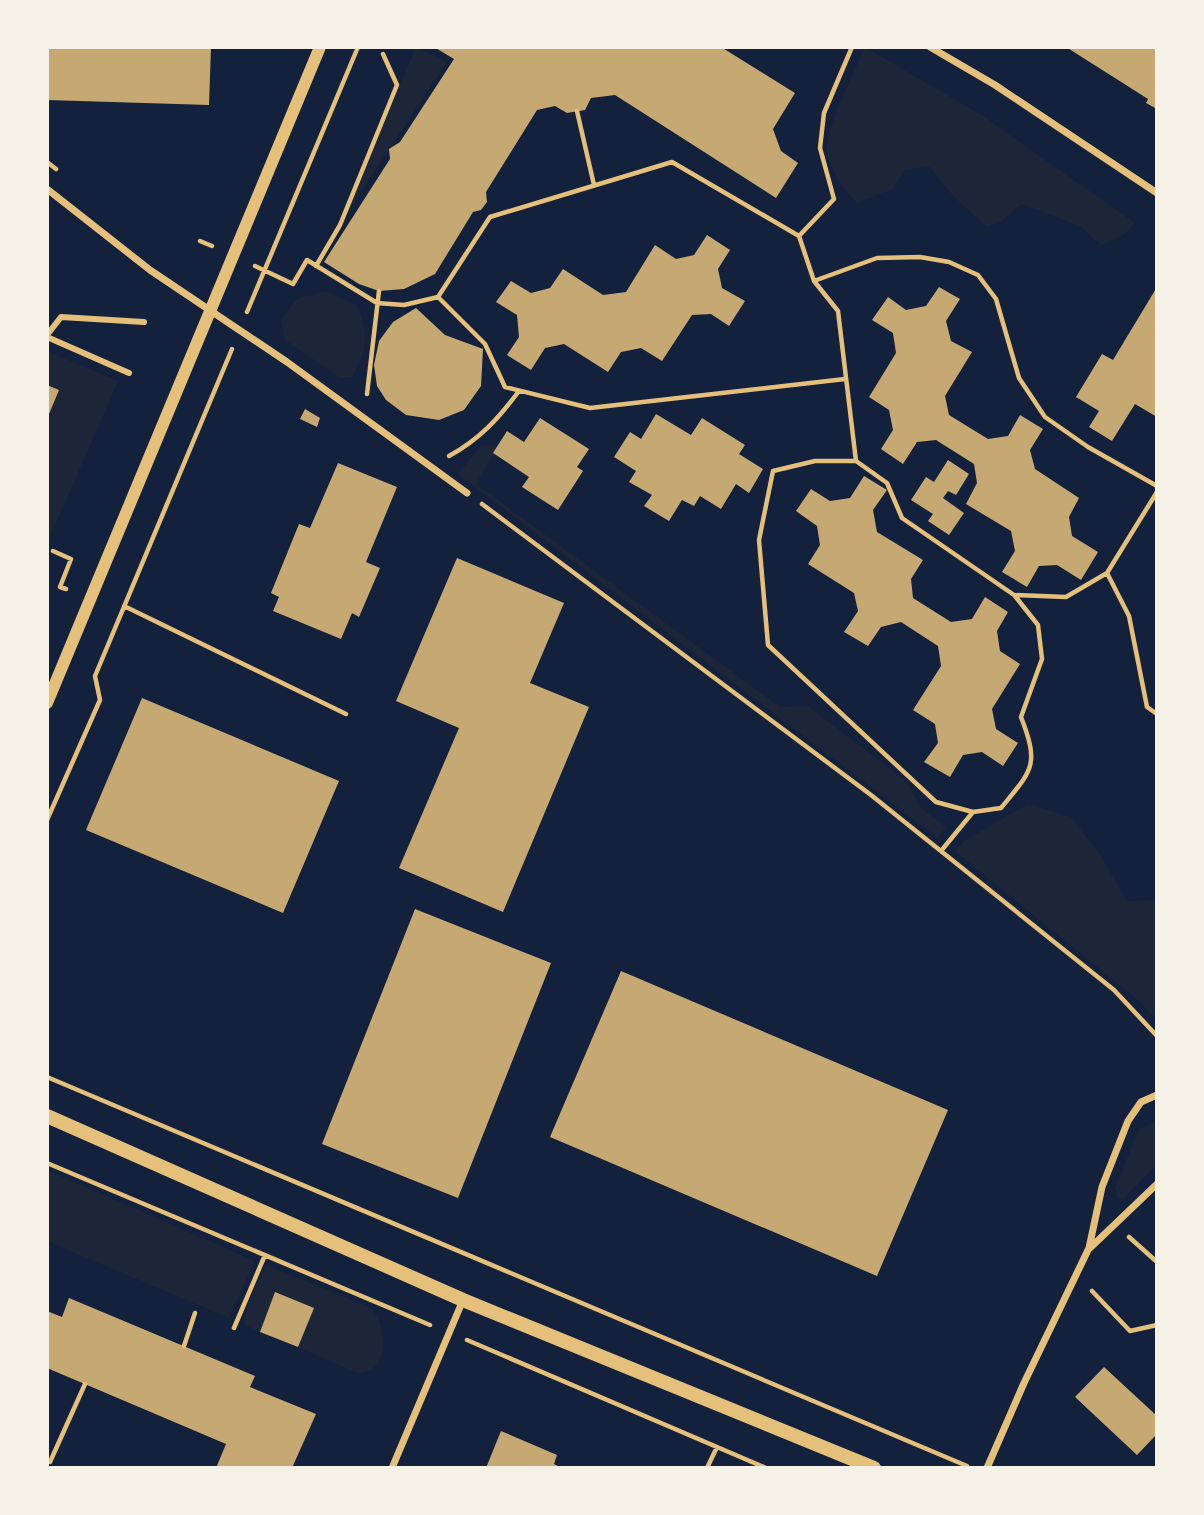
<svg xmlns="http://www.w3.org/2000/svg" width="1204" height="1515" font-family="'Source Serif 4',serif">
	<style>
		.green { fill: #1d2539 }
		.building { fill: #c6a872 }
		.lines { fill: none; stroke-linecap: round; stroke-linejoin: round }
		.path { stroke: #e5c07b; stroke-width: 4.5 }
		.pedestrian { stroke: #e5c07b; stroke-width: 6 }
		.minor { stroke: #e5c07b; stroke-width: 7 }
		.tertiary { stroke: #e5c07b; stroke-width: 12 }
		.secondary { stroke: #e5c07b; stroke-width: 14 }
	</style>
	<rect width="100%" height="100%" fill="#14213d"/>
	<path class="green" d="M416 47 447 62 345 216Z
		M865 47 983 116 1135 223 1125 234 1101 245 1080 226 1021 204 1002 221 987 227 953 196 930 167 905 169 893 189 857 203C844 190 830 169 827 151 824 132 856 68 865 47Z
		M325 291 357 305C369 335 368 350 352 377H339L285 340 281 320 297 299Z
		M47 351 118 381 47 544V419L59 390 47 385Z
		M499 444 476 484 780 707 808 706 906 781 921 808 946 827 938 838 458 474 480 447Z
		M1028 804 1071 817 1101 856 1127 901 1157 900V1020L1139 1001 956 852 964 841Z
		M1155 1122 1157 1164 1123 1199 1118 1198 1115 1188 1139 1129Z
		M47 1170 255 1261 229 1318 47 1241Z
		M266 1265 371 1308C388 1326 391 1376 356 1372L298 1347 313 1308 276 1292 260 1332 245 1325 246 1308Z"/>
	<path class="building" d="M47 47H211L209 105 47 100Z
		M434 47H721L795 93 773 129 781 151 798 163 776 198 615 95 591 98 585 110 567 113 555 106 537 110 486 192 487 202 481 210 473 212 435 274 404 289 379 291 359 284 324 262 390 159 389 149 400 142 454 59Z
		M1066 47H1157V109L1146 103 1148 99Z
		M707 235 730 250 718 269 722 288 745 301 729 326 711 314 692 315 662 361 641 348 621 352 608 372 564 344 545 348 531 370 507 355 519 337 517 315 496 302 511 281 531 293 550 288 563 269 603 295 626 292 655 245 676 259 694 255Z
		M939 287 960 299 946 321 951 341 972 352 945 396 949 415 988 439 1008 436 1020 415 1043 429 1030 450 1035 469 1079 498 1069 517 1072 536 1098 552 1081 580 1057 565 1039 566 1027 587 1002 572 1015 551 1011 531 966 504 977 483 974 464 936 440 917 442 903 464 881 449 893 430 889 410 869 397 896 353 893 333 872 320 888 297 906 310 926 306Z
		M1157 287V417L1135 404 1112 441 1089 427 1099 411 1076 397 1102 354 1113 360Z
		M416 308 445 335 483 349 481 386 464 410 439 420 406 415 386 400 377 386 374 365 379 341 393 322Z
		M47 385 59 390 47 419Z
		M305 409 320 418 317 427 300 419Z
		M656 414 691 435 702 418 745 445 739 454 763 469 749 493 736 484 721 509 700 496 694 506 682 500 669 521 644 506 652 495 629 482 636 471 614 457 630 432 641 439Z
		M540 418 589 449 577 467 583 471 558 510 522 487 529 477 493 453 507 431 524 442Z
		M948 460 969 474 956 495 948 491 943 498 964 513 949 535 928 521 933 514 911 500 926 477 934 482Z
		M338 463 397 487 366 562 380 568 359 617 352 613 341 639 273 611 279 597 271 593 299 524 310 528Z
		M864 476 887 490 873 510 877 532 923 560 911 579 913 598 951 622 972 619 985 597 1008 612 997 631 1000 651 1020 664 992 709 996 729 1018 743 1003 766 982 752 963 755 950 777 924 762 938 743 935 724 913 710 941 666 938 646 901 622 881 627 868 646 844 632 858 611 854 593 808 564 820 545 817 526 796 511 811 489 830 501 850 498Z
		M457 558 564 603 530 683 589 707 503 912 399 868 459 728 396 701Z
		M142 698 339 781 283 913 86 830Z
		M415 909 551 963 458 1198 322 1144Z
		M621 971 948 1110 877 1276 550 1137Z
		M275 1292 314 1308 298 1347 260 1332Z
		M69 1298 255 1376 250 1387 316 1414 292 1468H216L226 1444 47 1368V1311L62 1317Z
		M1104 1367 1157 1416V1434L1137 1455 1075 1397Z
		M501 1431 557 1455 554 1464 562 1468H486Z"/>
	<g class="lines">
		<path class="path" d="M577 111 594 185
			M47 162 56 169
			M799 236 834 199 820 148 824 113 852 47
			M200 241 212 246
			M255 266 293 284 307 260 377 303 404 305 438 297 490 217 672 162 799 236 814 281 838 311 856 461 887 483 902 518 1014 595 1066 597 1107 573 1129 616 1147 707 1157 714
			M316 266 340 225 397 85 383 54
			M814 281 877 258 920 257 949 262 978 275 996 299 1019 378 1045 417 1088 447 1157 486
			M438 297 485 344 505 387 590 408 845 379
			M247 312 358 47
			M367 394 379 291
			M449 456C480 439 498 419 519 391
			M856 461H815L773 471 759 540 768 645 936 802 973 812 1001 808C1032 770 1040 766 1021 717L1042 659 1038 625 1015 596
			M482 504 871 795 1114 990 1157 1036
			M53 551 71 559 60 587 66 589
			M1107 573 1157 492
			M124 606 346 714
			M47 820 100 700 95 676 232 349
			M941 851 973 812
			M47 1077 967 1466
			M47 1163 430 1325
			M1129 1237 1157 1262
			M1092 1291 1130 1331 1157 1325
			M234 1328 265 1255
			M467 1340 766 1468
			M184 1346 195 1313
			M50 1462 85 1384
			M707 1468 717 1447"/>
		<path class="pedestrian" d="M47 335 61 317 144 322
			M47 337 129 373"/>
		<path class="minor" d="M930 47 995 85 1157 193
			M47 189 150 270 287 362 467 493
			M1090 1248 1157 1184
			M392 1468 463 1300
			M987 1468 1024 1383 1089 1248 1102 1187 1128 1121 1141 1102 1157 1095"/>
		<path class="tertiary" d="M47 703 320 47"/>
		<path class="secondary" d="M47 1116 463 1300 874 1468"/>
	</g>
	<rect width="1204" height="1515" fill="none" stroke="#f6f1e7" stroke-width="98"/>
</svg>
